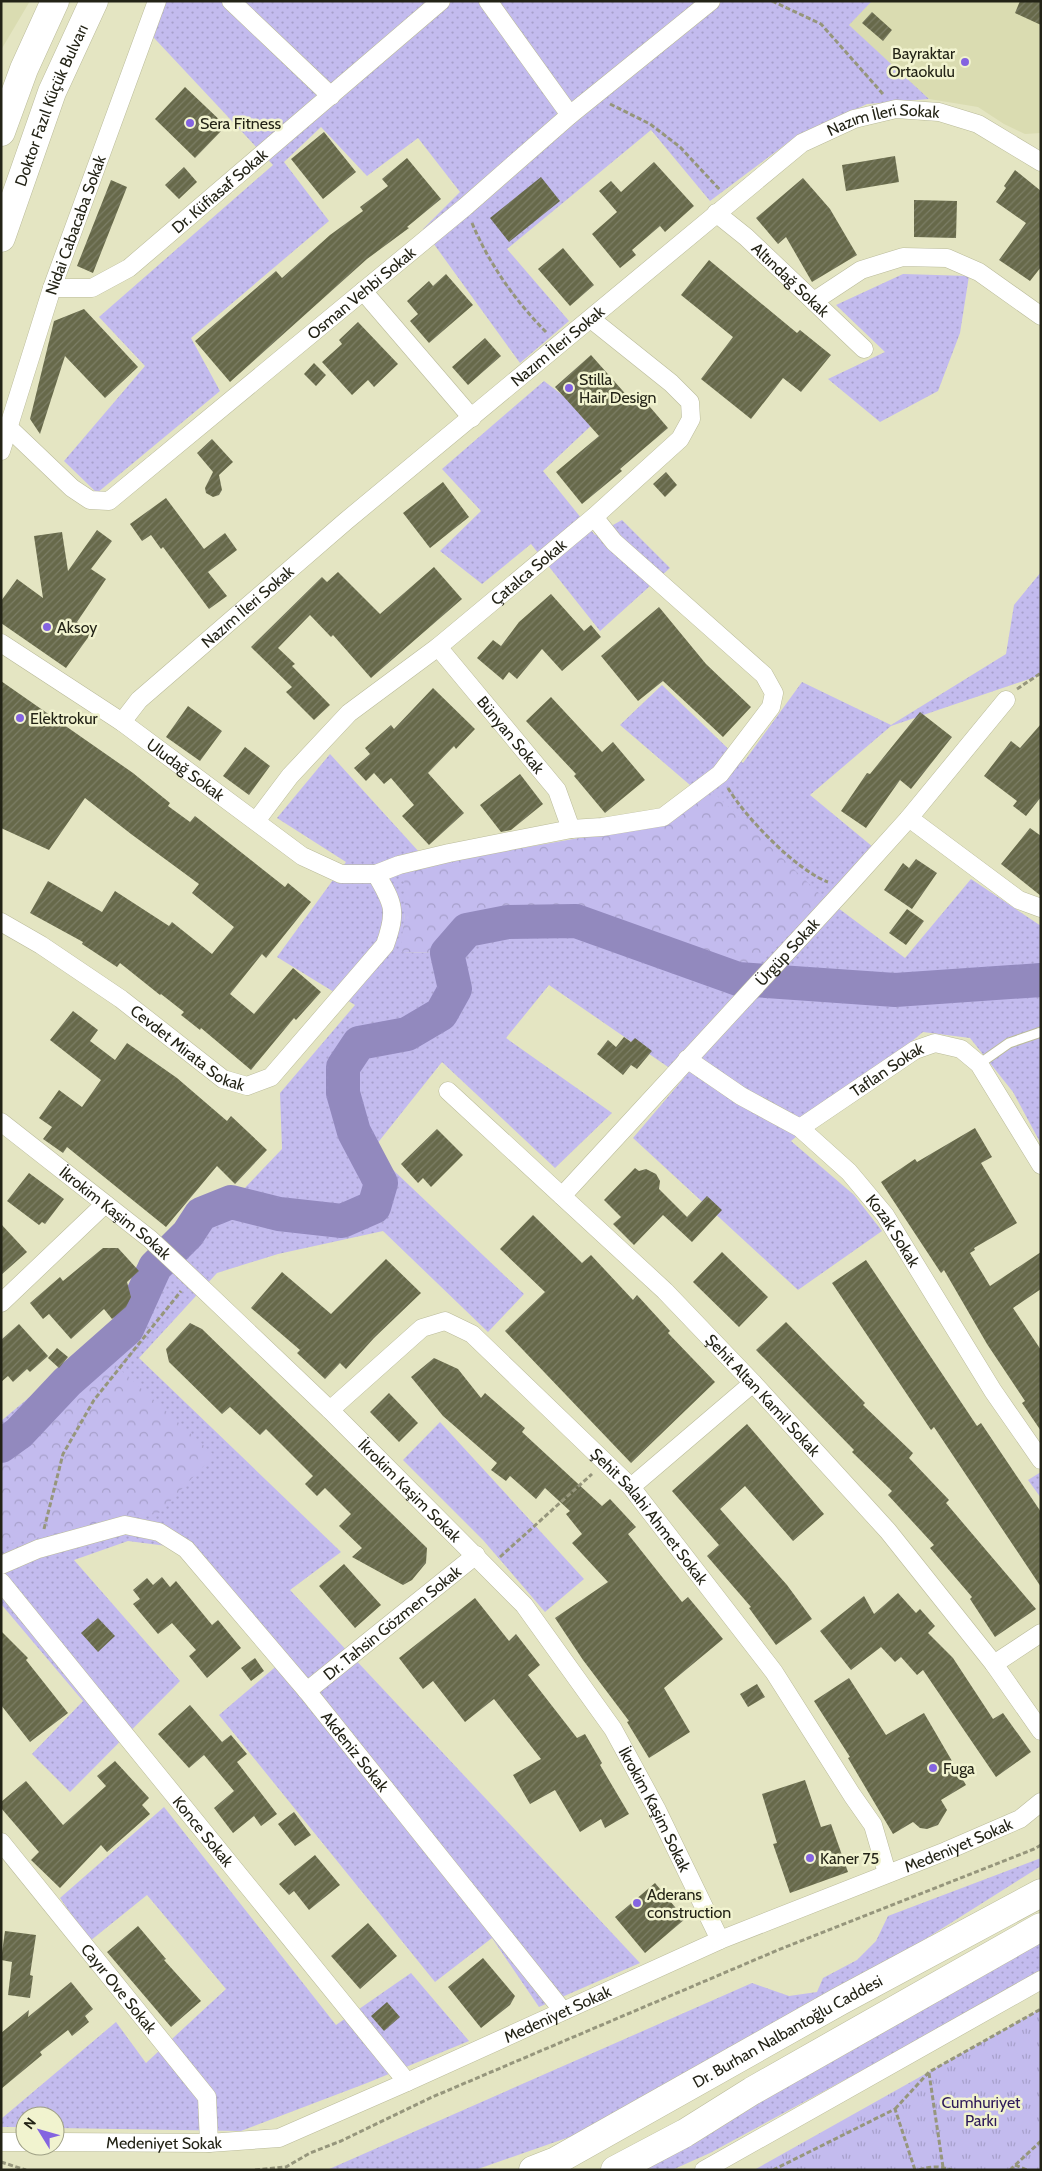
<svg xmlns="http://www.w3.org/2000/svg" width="1042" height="2171" font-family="Cabin,sans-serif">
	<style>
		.built { fill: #dadcb1 }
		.grass { fill: url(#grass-dots) }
		.forest { fill: url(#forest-crowns) }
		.park { fill: url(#park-tufts) }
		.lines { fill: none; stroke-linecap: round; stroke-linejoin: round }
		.river { stroke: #9289be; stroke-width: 34 }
		.building { fill: url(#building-hatch) }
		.lane-casing { stroke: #babb9a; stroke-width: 11 }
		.street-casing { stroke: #babb9a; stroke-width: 19 }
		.primary-casing { stroke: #babb9a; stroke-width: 29 }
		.highway-casing { stroke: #babb9a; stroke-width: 29 }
		.path { stroke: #96967c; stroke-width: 3; stroke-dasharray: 5 2.5; stroke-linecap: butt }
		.lane { stroke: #fff; stroke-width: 9 }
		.street { stroke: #fff; stroke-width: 18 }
		.primary { stroke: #fff; stroke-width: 28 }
		.highway { stroke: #fff; stroke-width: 28 }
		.poi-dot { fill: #8464e0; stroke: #f1f3cf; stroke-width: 2 }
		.labels { text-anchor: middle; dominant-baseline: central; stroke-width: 5; stroke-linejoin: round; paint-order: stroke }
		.poi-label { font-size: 16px; fill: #232316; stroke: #f1f3cf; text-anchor: start }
		.street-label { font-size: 16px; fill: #232316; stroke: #f1f3cf }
		.park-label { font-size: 16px; fill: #2e1a5a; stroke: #f1f3cf }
	</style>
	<defs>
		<pattern id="grass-dots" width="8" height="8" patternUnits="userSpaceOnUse" patternTransform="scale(1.25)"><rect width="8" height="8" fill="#c3bbee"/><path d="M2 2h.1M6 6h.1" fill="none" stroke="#a7a0cb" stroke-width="1.8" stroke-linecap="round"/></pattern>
		<pattern id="forest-crowns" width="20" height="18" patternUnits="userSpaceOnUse" patternTransform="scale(1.25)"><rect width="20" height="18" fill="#c3bbee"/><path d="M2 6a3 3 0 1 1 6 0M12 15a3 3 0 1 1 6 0" fill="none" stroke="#a7a0cb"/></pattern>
		<pattern id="park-tufts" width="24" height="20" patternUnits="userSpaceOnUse" patternTransform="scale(1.25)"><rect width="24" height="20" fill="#c3bbee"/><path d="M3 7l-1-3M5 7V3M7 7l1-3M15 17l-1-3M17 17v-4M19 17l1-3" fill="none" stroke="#a7a0cb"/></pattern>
		<pattern id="building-hatch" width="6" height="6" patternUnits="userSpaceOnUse" patternTransform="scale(1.25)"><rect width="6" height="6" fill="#67694a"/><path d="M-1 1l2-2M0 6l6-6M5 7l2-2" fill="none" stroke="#7c7e66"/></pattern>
	</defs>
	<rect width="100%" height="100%" fill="#e4e5c2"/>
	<path class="built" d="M1 1H30L1 50Z
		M872 1H1041V133L1025 134 1004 124 978 107 929 99 848 25Z"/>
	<path class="grass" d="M155 1H872L849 25 929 99 867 104 794 138 710 201 651 130 507 249 569 321 520 363 423 229 460 192 418 138 367 176 321 127 284 162 329 221 191 338 220 391 97 493 64 461 145 366 99 317 273 165 141 24Z
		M903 274 969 276 960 333 938 391 880 422 828 379 885 352 836 305Z
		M544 381 596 421 543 471 595 535 622 520 670 568 600 631 531 544 482 584 440 551 481 511 442 469Z
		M1041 572V675L891 726 810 795 873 847 826 899 905 958 971 879 1041 926V1144L1013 1092 970 1038 923 1032 791 1141 854 1195 882 1231 798 1290 633 1138 684 1078 549 985 506 1038 612 1113 555 1168 442 1062 372 1150 524 1294 488 1332 383 1231 278 1254 217 1273 139 1358 341 1552 290 1590 640 1963 539 2007 492 1938 435 1982 219 1715 287 1657 198 1550 128 1541 74 1560 180 1681 70 1792 32 1754 83 1701 1 1604V1545L111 1361 1 1463V1421L124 1318 150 1256 201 1197 239 1194 282 1149 280 1093 355 1005 277 957 346 862 277 818 330 754 430 864 405 913 401 952 435 953 444 941 465 921 508 910 571 911 739 968 704 797 620 725 662 685 743 763 802 682 891 725 1006 654 1014 605Z
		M440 1422 584 1579 545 1612 483 1540 403 1460Z
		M1041 1472V1498L1028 1480Z
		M164 1807 336 2025 411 1973 469 2041 367 2083 241 2131 55 2128V2116H25V2127H1V2119L116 2022 146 2063 226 1989 147 1895 90 1941 60 1898Z
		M1041 1858V1866L813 2010 621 2119 475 2170H327L752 1983 789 1996 817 1992 823 1978 857 1960 876 1941 888 1916Z
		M1041 1941V1972L977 2008 710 2153 672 2170H632Z"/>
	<path class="forest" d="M712 791 825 899 762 961 738 968 571 911 508 910 465 922 444 941 435 953 400 952 405 913 404 869 670 822Z
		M111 1361 214 1455 159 1513 1 1545V1463Z"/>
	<path class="park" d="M1041 2009V2170H754Z"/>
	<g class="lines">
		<path class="river" d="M1 1446 19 1433 67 1382 127 1329 155 1267 188 1234 201 1214 231 1202 279 1214 342 1221 374 1207 381 1183 354 1132 343 1093V1067L359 1043 407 1034 441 1014 455 989 447 953 467 930 508 922 576 921 738 979 895 990 1041 980"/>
	</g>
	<path class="building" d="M1020 1H1041V25L1015 13Z
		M872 12 892 30 883 41 862 23Z
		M185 87 226 126 195 158 155 119Z
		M324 132 356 172 323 199 291 159Z
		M895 156 899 182 846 191 842 165Z
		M407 158 441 199 407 227 409 228 367 259 230 382 195 341 276 271 282 278 330 235 363 211 360 207 388 186 382 179Z
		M654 162 694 206 665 232 660 226 632 250 636 255 620 268 592 234 617 212 599 191 611 181 621 192Z
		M184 167 197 182 179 199 165 185Z
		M1015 170 1041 191V267L1030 281 999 260 1026 223 996 202 1006 188 1004 186Z
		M541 177 560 201 509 242 490 218Z
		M803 178 830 209 857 255 812 282 786 237 778 244 756 218Z
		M111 180 127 187 93 273 77 266Z
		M914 200 957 201 956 238 914 237Z
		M563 248 594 285 570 306 538 269Z
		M709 260 797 333 800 330 831 355 801 392 783 378 751 419 701 379 733 337 681 295Z
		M446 274 473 305 429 343 410 321 418 314 407 301 429 281 433 286Z
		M84 309 138 367 105 398 65 356 40 434 30 419 54 321Z
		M358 322 398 364 374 387 368 380 352 395 322 362 342 344 339 340Z
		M485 338 501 356 468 385 452 367Z
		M591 355 630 399 638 393 668 428 620 469 622 471 582 504 556 472 599 436 555 387Z
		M314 363 326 375 316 386 304 374Z
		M212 439 233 462 219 475 222 490 219 495 213 497 206 493 205 488 213 472 197 453Z
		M666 472 677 485 665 497 653 484Z
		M443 482 469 517 430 548 403 513Z
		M166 498 204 549 225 533 237 550 208 572 227 596 209 609 163 547 161 549 151 535 142 541 130 524Z
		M97 530 112 541 91 569 106 579 77 622 92 632 66 668 1 623V601L17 579 43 598 34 536 62 532 68 571Z
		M434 567 462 599 371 678 333 635 331 637 310 615 278 648 295 664 292 666 330 705 314 720 286 692 292 687 251 647 322 577 327 582 338 572 380 614Z
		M551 594 584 631 591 625 601 637 562 671 542 649 517 679 509 672 503 680 477 658 493 640 501 646 519 622Z
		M659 607 706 664 751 707 723 737 663 681 638 701 601 656Z
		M1 681 133 773 170 803 168 806 190 822 195 816 285 887 288 883 311 902 266 958 262 954 230 994 254 1014 293 968 321 992 296 1020 294 1018 251 1070 201 1028 200 1030 181 1015 184 1012 161 994 160 995 120 963 117 967 82 944 83 942 30 913 48 881 102 912 115 891 169 926 172 922 212 954 234 927 192 893 199 884 131 834 85 798 49 850 1 828Z
		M433 688 475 729 456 749 454 746 428 773 464 813 429 845 402 816 414 805 391 778 384 784 374 773 366 781 354 768 370 754 365 748 391 725 394 729Z
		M551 697 602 752 613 742 645 780 605 813 574 776 576 774 526 721Z
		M188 706 222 731 200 761 166 737Z
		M920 712 952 737 911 789 900 780 866 828 841 811 867 773 870 774Z
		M1041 724V797L1026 816 1013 806 1017 801 984 776 1011 741 1020 748Z
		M245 747 270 766 249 795 223 776Z
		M520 774 543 804 511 830 501 832 480 805Z
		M1030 828 1041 836V896L1001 864Z
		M916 859 937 873 912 909 884 890 903 863 909 868Z
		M907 909 924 921 906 945 889 933Z
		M73 1011 98 1030 90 1041 115 1060 127 1043 177 1078 227 1121 231 1116 267 1150 235 1184 217 1166 166 1227 67 1147 63 1153 43 1139 52 1127 39 1118 59 1090 82 1107 101 1080 50 1040Z
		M624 1037 631 1042 635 1038 652 1051 637 1069 631 1065 623 1075 597 1054 608 1040 616 1047Z
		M975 1128 992 1157 981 1163 1017 1223 974 1248 975 1250 970 1253 990 1286 1041 1252V1289L1013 1308 1041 1350V1431L1022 1403 1025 1401 987 1344 944 1270 941 1273 881 1182 915 1159 917 1162Z
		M437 1129 463 1155 431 1187 423 1178 418 1183 401 1164Z
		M635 1168 639 1171 646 1169 656 1174 660 1181 659 1189 687 1217 707 1196 722 1210 692 1242 663 1215 634 1245 613 1224 621 1217 604 1200Z
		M29 1173 64 1199 45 1224 42 1222 39 1225 7 1201Z
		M533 1215 582 1263 591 1255 633 1300 637 1295 670 1331 668 1333 715 1382 631 1463 505 1331 545 1292 500 1249Z
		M1 1224 27 1252 1 1275Z
		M103 1248H118L139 1271 127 1282 131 1297 126 1307 112 1319 104 1309 71 1339 49 1314 43 1319 30 1303 60 1277 63 1281Z
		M722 1252 768 1297 739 1327 693 1282Z
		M386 1259 421 1293 374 1338 346 1369 340 1363 325 1379 297 1353 300 1350 251 1308 282 1272 331 1314Z
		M866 1260 977 1426 981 1423 1041 1512V1587L934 1427 931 1430 832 1283Z
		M786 1322 865 1403 863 1405 913 1453 909 1458 949 1500 946 1503 1036 1609 995 1637 970 1599 972 1597 930 1548 934 1545 888 1495 892 1491 852 1452 854 1450 756 1350Z
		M190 1323 202 1329 427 1548 426 1563 412 1580 403 1585 352 1557 362 1548 339 1526 351 1514 325 1488 317 1496 305 1484 313 1476 266 1429 260 1435 230 1407 222 1414 169 1362 166 1349Z
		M19 1324 48 1356 30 1372 27 1369 13 1382 8 1376 1 1382V1340Z
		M57 1348 68 1357 59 1368 48 1358Z
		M434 1358 458 1369 481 1398 485 1393 525 1428 522 1432 602 1506 610 1499 636 1527 628 1534 682 1602 688 1597 723 1639 664 1688 690 1732 649 1758 627 1722 629 1721 583 1660 555 1618 608 1582 572 1543 582 1534 566 1514 570 1511 545 1488 536 1499 510 1476 506 1481 491 1470 497 1463 443 1416 411 1377Z
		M389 1393 418 1423 399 1442 370 1412Z
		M747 1424 824 1514 793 1541 745 1486 720 1509 787 1585 812 1619 776 1645 749 1608 751 1607 707 1556 719 1545 672 1491Z
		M344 1564 381 1605 355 1628 319 1586Z
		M162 1577 170 1587 176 1581 212 1625 218 1620 241 1648 207 1678 189 1656 196 1650 172 1623 158 1634 133 1604 140 1599 133 1590 147 1578 153 1585Z
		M898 1593 916 1613 920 1609 935 1626 928 1633 953 1658 993 1719 1003 1713 1031 1752 996 1777 923 1670 917 1675 901 1657 895 1662 881 1647 851 1670 820 1631 864 1596 874 1614Z
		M475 1598 509 1641 516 1634 540 1665 528 1675 577 1738 585 1734 602 1763 600 1765 629 1814 605 1828 601 1819 580 1832 555 1790 530 1804 513 1775 541 1759 494 1699 465 1722 433 1681 423 1689 399 1658Z
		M98 1618 115 1636 98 1652 81 1633Z
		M1 1631 28 1658 26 1660 68 1713 30 1742 1 1705Z
		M255 1658 264 1671 251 1681 241 1668Z
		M849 1678 886 1735 924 1713 966 1785 941 1800 947 1810 938 1825 927 1829 920 1828 913 1822 893 1834 848 1758 850 1757 814 1701Z
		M757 1684 765 1697 748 1707 740 1694Z
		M190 1705 222 1742 231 1735 247 1754 237 1762 277 1814 261 1826 254 1816 233 1833 214 1808 234 1791 204 1755 189 1768 158 1734Z
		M115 1761 149 1798 142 1805 150 1814 107 1852 101 1845 60 1888 31 1860 39 1852 1 1808V1802L26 1781 63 1825 106 1786 97 1776Z
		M805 1780 821 1827 831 1824 848 1872 790 1893 773 1844 777 1843 762 1794Z
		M294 1812 311 1835 295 1846 278 1824Z
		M315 1855 340 1885 309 1910 294 1891 289 1895 279 1884Z
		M655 1883 685 1919 645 1953 615 1917Z
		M368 1923 397 1956 360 1989 331 1956Z
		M138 1926 166 1959 164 1960 201 2001 171 2027 107 1952Z
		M5 1931 36 1935 30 1975 33 1976 30 1998 8 1995 12 1962 1 1960Z
		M483 1958 515 1996 510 2005 481 2028 448 1987Z
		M71 1982 93 2009 85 2016 89 2022 72 2036 68 2030 40 2052 42 2055 1 2089V2033L29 2010 28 2017Z
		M387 2002 400 2017 384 2031 371 2016Z"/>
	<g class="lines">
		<defs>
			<path id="lane" d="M979 1064 1009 1043 1041 1032"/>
			<g id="street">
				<path d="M231 1 331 96"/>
				<path d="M488 1 570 115"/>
				<path id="s1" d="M716 213 746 237 864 349"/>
				<path id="s2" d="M52 288H92L129 268 441 1"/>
				<path d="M363 291 472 418"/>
				<path d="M814 301 861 270 903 257 947 258 979 272 1041 316"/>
				<path id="s3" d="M8 427 72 488 90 500 109 501 465 207 570 115 711 1"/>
				<path id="s4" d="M1 451 52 288 157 1"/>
				<path id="s5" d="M1 643 122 722 302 856 341 874H376L399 865 449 853 571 829 602 827 663 817 720 774 771 707 774 693 764 675 614 542 594 517"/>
				<path id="s6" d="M438 647 557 790 571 829"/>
				<path id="s7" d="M122 722 139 700 346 521 802 143 854 119 896 109 939 112 978 124 1041 162"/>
				<path d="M909 818 1019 900 1041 908"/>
				<path id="s8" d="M256 821 290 776 349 713 438 647 594 517 680 439 691 419 690 402 671 383 591 319"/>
				<path id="s9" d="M1 922 41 945 121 999 223 1079 247 1086 271 1077 385 945C397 911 394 904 376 874"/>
				<path id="s10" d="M687 1059 741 1096 800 1128 849 1172 885 1215 993 1391 1041 1460"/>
				<path id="s11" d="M448 1091 665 1291 753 1383 888 1531 994 1664 1041 1731"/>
				<path id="s12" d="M1 1122 150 1239 182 1269 330 1410 524 1605 613 1729 656 1808 720 1940"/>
				<path id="s13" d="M800 1128 915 1050 935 1043 961 1049 979 1064 1041 1165"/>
				<path id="s14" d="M562 1196 845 889 909 818 1006 700"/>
				<path d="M1 1303 105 1204"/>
				<path id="s15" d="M330 1410 422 1328 445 1321 472 1334 631 1487 774 1672 852 1795 873 1825 887 1873"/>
				<path d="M631 1487 753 1383"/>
				<path id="s16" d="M1 1565 38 1549 125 1525 159 1532 186 1549 307 1691 563 2011"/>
				<path id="s17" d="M1 1582 407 2082"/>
				<path d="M994 1664 1041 1633"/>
				<path id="s18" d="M307 1691 476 1555"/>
				<path id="s19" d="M1 1842 207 2097 209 2143"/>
				<path d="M1 2142H25"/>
				<path id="s20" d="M55 2142 209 2143 279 2138 407 2082 720 1940 946 1851 1020 1819 1041 1802"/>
				<path d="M704 2170 1041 1980"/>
			</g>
			<g id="primary">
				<path id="s21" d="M533 2170 556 2161 840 2001 1041 1893"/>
				<path d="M615 2170 685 2133 752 2091 1041 1927"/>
			</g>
			<g id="highway">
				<path d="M1 132 24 69 55 1"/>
				<path id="s22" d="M1 238 52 92 94 1"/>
			</g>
		</defs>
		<use href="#lane" class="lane-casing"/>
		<use href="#street" class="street-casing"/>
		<use href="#primary" class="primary-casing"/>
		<use href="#highway" class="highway-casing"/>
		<path class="path" d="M772 1 821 24 883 94
			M610 104 650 124 680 147 720 190
			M472 223C489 264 516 302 547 333
			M1017 689 1041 673
			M728 788C745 817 796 870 828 882
			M44 1529 63 1454 94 1400 181 1291
			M500 1557 592 1474
			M929 2073 943 2167
			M895 2109 929 2072 1041 2009
			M1 2162 26 2170
			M1015 2165 1027 2170
			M255 2170 286 2167 310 2153 341 2141 430 2098 778 1950 1034 1849 1041 1845
			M773 2170 895 2109 915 2170
			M919 2170C931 2166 940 2166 952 2170
			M1010 2170 1041 2141"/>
		<use href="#lane" class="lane"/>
		<use href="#street" class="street"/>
		<use href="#primary" class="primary"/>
		<use href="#highway" class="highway"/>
	</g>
	<g class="poi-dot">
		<circle cx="965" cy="62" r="5"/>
		<circle cx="190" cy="123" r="5"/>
		<circle cx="569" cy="388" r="5"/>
		<circle cx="47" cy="627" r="5"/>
		<circle cx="20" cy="718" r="5"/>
		<circle cx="933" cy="1768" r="5"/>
		<circle cx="810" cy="1858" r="5"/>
		<circle cx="637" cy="1903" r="5"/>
	</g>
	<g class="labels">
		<g class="poi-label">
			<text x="955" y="53" text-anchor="end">Bayraktar<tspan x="955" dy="18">Ortaokulu</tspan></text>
			<text x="200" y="123">Sera Fitness</text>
			<text x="579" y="379">Stilla<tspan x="579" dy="18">Hair Design</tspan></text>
			<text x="57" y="627">Aksoy</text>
			<text x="30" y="718">Elektrokur</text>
			<text x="943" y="1768">Fuga</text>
			<text x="820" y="1858">Kaner 75</text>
			<text x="647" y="1894">Aderans<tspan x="647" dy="18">construction</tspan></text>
		</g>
		<g class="street-label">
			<text stroke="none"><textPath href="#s22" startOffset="142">Doktor Fazıl Küçük Bulvarı</textPath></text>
			<text stroke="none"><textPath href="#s7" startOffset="980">Nazım İleri Sokak</textPath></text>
			<text stroke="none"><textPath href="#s2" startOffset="201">Dr. Küfiasaf Sokak</textPath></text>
			<text stroke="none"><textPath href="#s4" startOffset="238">Nidai Cabacaba Sokak</textPath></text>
			<text stroke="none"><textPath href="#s1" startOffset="100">Altındağ Sokak</textPath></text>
			<text stroke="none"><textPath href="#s3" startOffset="456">Osman Vehbi Sokak</textPath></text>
			<text stroke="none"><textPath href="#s7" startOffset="576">Nazım İleri Sokak</textPath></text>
			<text stroke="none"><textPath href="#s8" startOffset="371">Çatalca Sokak</textPath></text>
			<text stroke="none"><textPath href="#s7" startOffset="171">Nazım İleri Sokak</textPath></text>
			<text stroke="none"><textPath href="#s6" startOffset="114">Bünyan Sokak</textPath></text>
			<text stroke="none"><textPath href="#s5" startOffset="224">Uludağ Sokak</textPath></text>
			<text stroke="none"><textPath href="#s14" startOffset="332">Ürgüp Sokak</textPath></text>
			<text stroke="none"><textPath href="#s9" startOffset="226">Cevdet Mirata Sokak</textPath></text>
			<text stroke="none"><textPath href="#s13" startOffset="105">Taflan Sokak</textPath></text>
			<text stroke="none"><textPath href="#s12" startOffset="146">İkrokim Kaşim Sokak</textPath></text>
			<text stroke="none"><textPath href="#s10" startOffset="272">Kozak Sokak</textPath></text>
			<text stroke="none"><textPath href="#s11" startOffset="438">Şehit Altan Kamil Sokak</textPath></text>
			<text stroke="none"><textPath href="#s12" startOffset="551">İkrokim Kaşim Sokak</textPath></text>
			<text stroke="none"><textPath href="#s15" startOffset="432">Şehit Salahi Ahmet Sokak</textPath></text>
			<text stroke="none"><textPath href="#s18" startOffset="109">Dr. Tahsin Gözmen Sokak</textPath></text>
			<text stroke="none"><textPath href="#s16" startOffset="461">Akdeniz Sokak</textPath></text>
			<text stroke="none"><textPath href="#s12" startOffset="956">İkrokim Kaşim Sokak</textPath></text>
			<text stroke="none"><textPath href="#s17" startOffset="321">Konce Sokak</textPath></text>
			<text stroke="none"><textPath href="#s20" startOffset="964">Medeniyet Sokak</textPath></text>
			<text stroke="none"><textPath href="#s19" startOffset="188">Cayır Ove Sokak</textPath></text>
			<text stroke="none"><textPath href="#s20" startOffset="529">Medeniyet Sokak</textPath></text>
			<text stroke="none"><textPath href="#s21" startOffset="290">Dr. Burhan Nalbantoğlu Caddesi</textPath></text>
			<text stroke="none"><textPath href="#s20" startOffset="109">Medeniyet Sokak</textPath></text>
		</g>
		<g class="park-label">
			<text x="981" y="2102">Cumhuriyet<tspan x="981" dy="18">Parkı</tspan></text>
		</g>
	</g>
	<rect width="1042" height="2171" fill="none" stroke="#232316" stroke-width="5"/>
	<g transform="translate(40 2131) rotate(307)"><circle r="24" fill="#f1f3cf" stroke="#9fa085"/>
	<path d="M0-4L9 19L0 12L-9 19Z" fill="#8464e0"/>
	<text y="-8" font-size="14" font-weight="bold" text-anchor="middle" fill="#232316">N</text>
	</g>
</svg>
